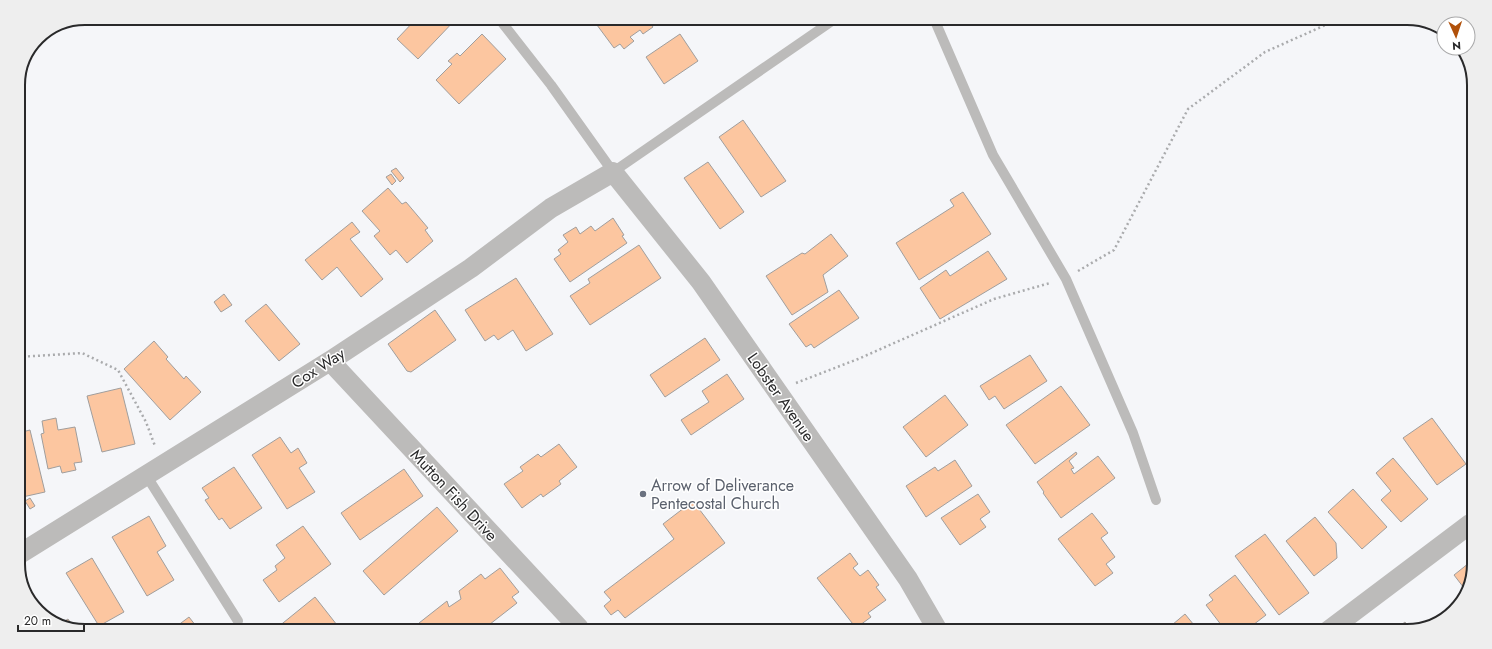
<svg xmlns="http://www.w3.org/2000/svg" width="1492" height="649" font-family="Jost,sans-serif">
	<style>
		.building { fill: #fcc6a0; stroke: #a09e9d }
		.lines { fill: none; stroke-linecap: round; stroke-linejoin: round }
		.path { stroke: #aaabad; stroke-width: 2.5; stroke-dasharray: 2 3; stroke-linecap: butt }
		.lane { stroke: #bcbbba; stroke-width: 10 }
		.street { stroke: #bcbbba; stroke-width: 20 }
		.worship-dot { fill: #6b7280; stroke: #fff; stroke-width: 1.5 }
		.labels { text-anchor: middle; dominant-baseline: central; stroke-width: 3; stroke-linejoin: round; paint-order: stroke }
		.street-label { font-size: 16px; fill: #29292a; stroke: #fff }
		.worship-label { font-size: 16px; fill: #5b616d; stroke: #fff; text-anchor: start }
		.rim { fill: none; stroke: #29292a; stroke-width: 2 }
	</style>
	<rect width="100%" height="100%" fill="#f5f6f9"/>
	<path class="building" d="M416 19H456L418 59 397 39Z
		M596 20H653L650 23 653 27 643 34 640 30 630 37 634 41 624 49 620 44 614 48 594 21Z
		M482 34 506 59 459 104 436 80 452 64 448 61 457 53 460 56Z
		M680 34 698 61 664 84 646 57Z
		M743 120 786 181 761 197 719 137Z
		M708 162 744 212 720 229 684 178Z
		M396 168 404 178 400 182 391 171Z
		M391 174 396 181 392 185 386 177Z
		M388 188 402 204 406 202 428 228 425 230 433 241 407 263 396 250 390 255 374 236 380 231 362 211Z
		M963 192 991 234 919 280 896 243 954 206 950 200Z
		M613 218 624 235 622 236 627 243 570 282 554 259 561 254 558 250 568 242 563 235 576 227 580 234 591 226 595 231Z
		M352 222 360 232 350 239 383 279 361 297 337 267 322 280 305 260Z
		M831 234 848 256 823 275 828 292 792 315 766 276 802 253 805 254Z
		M639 245 661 278 590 325 570 296 590 283 588 279Z
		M988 251 1007 279 940 319 920 288 946 270 950 276Z
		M516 278 553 334 526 351 513 330 498 340 494 335 485 341 465 310Z
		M839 290 859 318 814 348 811 344 806 347 789 324Z
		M224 294 232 305 221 312 214 302Z
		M266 304 300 344 279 361 245 321Z
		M435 310 456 340 411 372 407 371 388 344Z
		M705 338 720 360 665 397 650 375Z
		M154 341 168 357 166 359 184 379 186 376 201 392 170 420 124 369Z
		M1030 355 1047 381 1004 409 995 396 989 400 980 386Z
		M727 374 744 399 691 435 681 420 709 402 702 391Z
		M1061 386 1090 425 1035 464 1006 425Z
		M121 388 135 444 102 452 87 396Z
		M945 395 968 425 926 457 903 427Z
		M56 418 58 430 75 427 82 462 74 463 76 470 62 473 60 466 48 469 41 434 44 433 42 421Z
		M1432 418 1466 464 1437 485 1403 438Z
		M30 430 45 492 18 498V433Z
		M280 437 291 453 298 448 307 463 299 468 315 492 287 509 252 455Z
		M559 444 577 467 559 481 561 484 543 497 541 494 522 508 504 484 523 471 520 467 538 454 541 457Z
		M1076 452 1077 454 1069 461 1074 468 1071 469 1074 474 1098 456 1115 478 1061 518 1043 493 1044 492 1037 482Z
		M1393 458 1428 499 1401 522 1381 500 1391 491 1376 473Z
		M955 460 972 486 926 517 906 486 935 467 938 471Z
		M234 467 262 508 230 529 222 518 219 520 205 500 209 498 202 488Z
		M404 469 423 496 360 540 341 513Z
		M1353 489 1387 527 1362 549 1328 512Z
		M978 494 990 512 980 519 986 527 960 545 941 518Z
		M30 498 35 506 30 509 25 501Z
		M693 501 725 543 625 618 618 610 611 615 604 606 611 600 604 592 674 539 663 524Z
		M437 507 458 531 384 595 363 571Z
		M1092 513 1108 533 1101 538 1115 557 1106 564 1113 573 1095 586 1058 539Z
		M149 516 166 546 157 552 174 580 147 596 112 537Z
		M1315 517 1336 543 1337 558 1314 576 1286 541Z
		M303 526 331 564 279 602 263 580 277 570 275 566 285 558 276 545Z
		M1265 534 1309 593 1279 615 1235 556Z
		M850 553 858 564 853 568 860 576 868 570 879 585 876 587 886 600 868 613 871 617 856 628 817 578Z
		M92 558 124 612 99 626 66 573Z
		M1469 563V589L1467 592 1454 575Z
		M500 568 519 592 512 597 517 603 485 628 422 627 419 623 447 601 449 607 461 599 459 591 481 574 485 579Z
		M1235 575 1266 615 1253 625 1257 630H1225L1206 605 1213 600 1209 595Z
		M315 597 337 625 335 627H278Z
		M1185 614 1198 630H1166Z
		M189 617 196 626H177Z
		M68 619 73 626 58 625Z
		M1405 622 1411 630 1393 631Z"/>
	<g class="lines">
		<path class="path" d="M1078 271 1114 250 1188 109 1265 52 1330 23
			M18 357 82 353 118 370 146 422 155 446
			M796 383 858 359 994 299 1050 283"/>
		<path class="lane" d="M500 20 551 85 613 172 832 21
			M935 21 993 155 1066 279 1133 433 1156 500
			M146 475 238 621"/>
		<path class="street" d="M330 361 579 628
			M18 555 330 361 471 268 551 208 613 172 701 282 908 579 937 629
			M1328 631 1470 524"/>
	</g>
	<circle class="worship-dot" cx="643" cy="494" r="4"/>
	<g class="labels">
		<g class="street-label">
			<text transform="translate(318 368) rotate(-33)">Cox Way</text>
			<text transform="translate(781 397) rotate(55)">Lobster Avenue</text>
			<text transform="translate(454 495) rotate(47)">Mutton Fish Drive</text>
		</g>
		<g class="worship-label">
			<text x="651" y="485">Arrow of Deliverance<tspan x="651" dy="18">Pentecostal Church</tspan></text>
		</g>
	</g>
	<path d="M0 0H1492V649H0ZM85 25H1407A60 60 0 0 1 1467 85V564A60 60 0 0 1 1407 624H85A60 60 0 0 1 25 564V85A60 60 0 0 1 85 25Z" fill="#eee" fill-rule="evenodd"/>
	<path class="rim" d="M85 25H1407A60 60 0 0 1 1467 85V564A60 60 0 0 1 1407 624H85A60 60 0 0 1 25 564V85A60 60 0 0 1 85 25Z"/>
	<g transform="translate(1456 36) rotate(177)"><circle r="19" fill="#ffffff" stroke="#a9a9aa"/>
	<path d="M0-3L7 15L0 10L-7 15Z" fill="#b1510a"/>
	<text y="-6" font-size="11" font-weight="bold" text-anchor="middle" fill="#29292a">N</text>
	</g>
	<path d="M18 625v6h66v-6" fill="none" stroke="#29292a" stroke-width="2"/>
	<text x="24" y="625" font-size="12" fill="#29292a" stroke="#ffffff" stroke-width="3" paint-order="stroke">20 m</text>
</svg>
